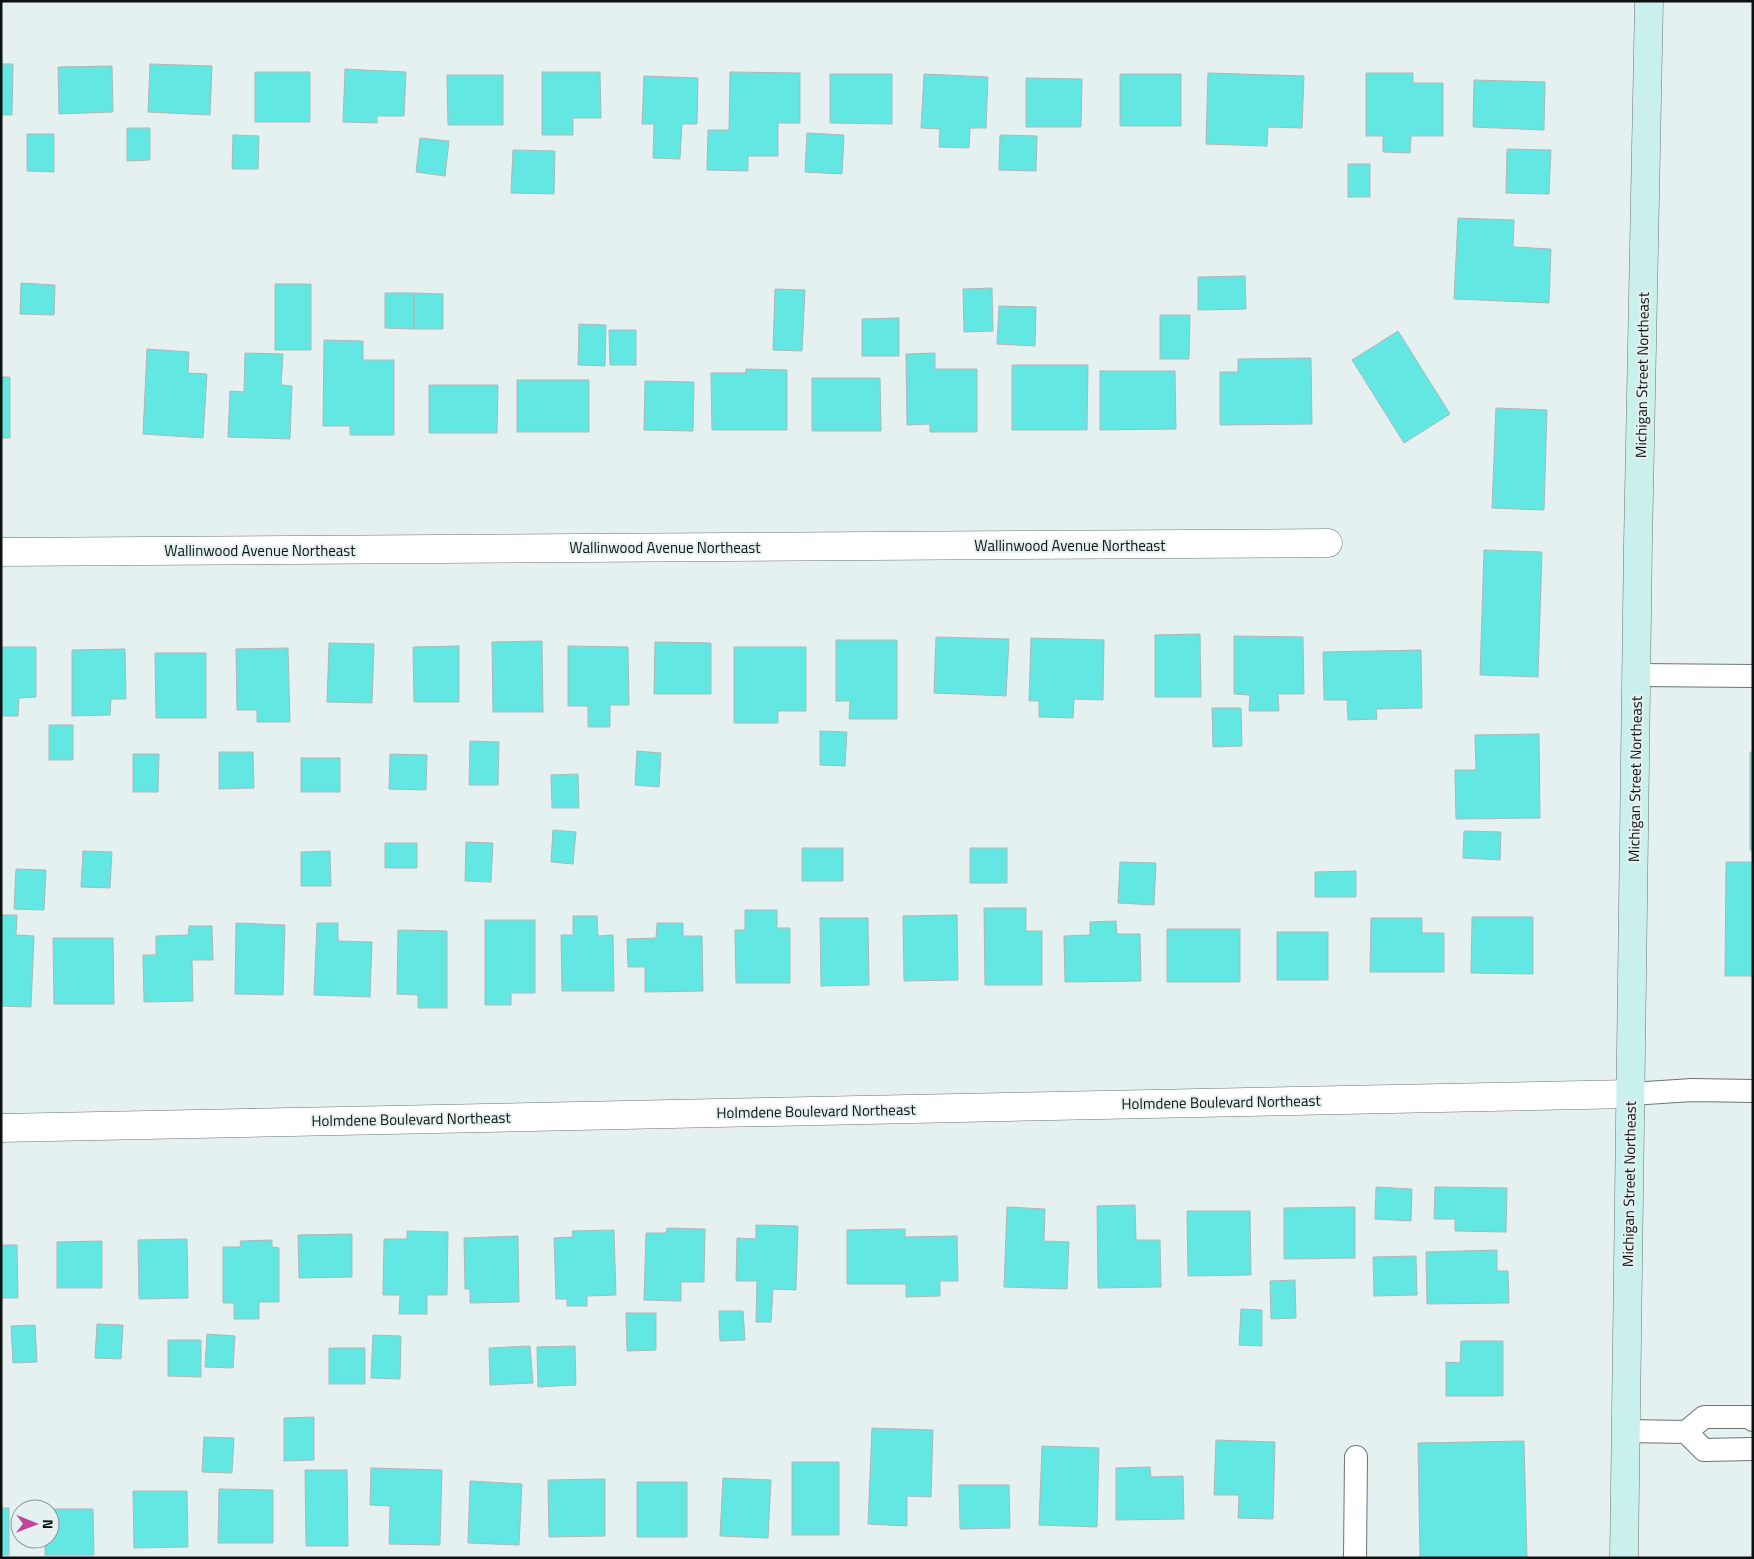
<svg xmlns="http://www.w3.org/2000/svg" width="1754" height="1559" font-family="'Titillium Web',sans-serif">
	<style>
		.building { fill: #62e7e3; stroke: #acb9b8 }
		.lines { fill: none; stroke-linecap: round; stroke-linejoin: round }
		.service-casing { stroke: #6a7575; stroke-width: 24 }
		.minor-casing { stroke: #6a7575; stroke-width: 29 }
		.secondary-casing { stroke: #6a7575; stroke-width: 29 }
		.service { stroke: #fff; stroke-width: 22 }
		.minor { stroke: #fff; stroke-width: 28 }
		.secondary { stroke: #caf0ee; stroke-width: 28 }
		.labels { text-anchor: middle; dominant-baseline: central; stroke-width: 4; stroke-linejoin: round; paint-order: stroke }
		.street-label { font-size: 15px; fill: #0d1111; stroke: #e4f1f0 }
	</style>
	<rect width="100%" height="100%" fill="#e4f1f0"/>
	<path class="building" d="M1 64H13L12 115H1Z
		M150 64 212 66 210 115 148 112Z
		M112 66 113 112 59 114 58 67Z
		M345 69 406 72 404 116H377V123L343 122Z
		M255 72H310V122H255Z
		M542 72H600L601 118H573V135H542Z
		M730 72 800 73V123H778V156H748V171L707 170 708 130H729Z
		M1208 73 1304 76 1302 128 1268 127 1267 146 1206 144Z
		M1366 73H1413V83H1443V136H1411L1410 153 1383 152V136H1366Z
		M830 74H892V124L830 123Z
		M924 74 988 77 986 128H970L969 148 939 147 940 129 921 128Z
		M1120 74H1181V126H1120Z
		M447 75H503V125H448Z
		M644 76 698 78 697 124H682L680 159 653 158 654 124H642Z
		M1026 78 1082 79 1081 127H1026Z
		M1474 80 1545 82 1544 130 1473 127Z
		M127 128H150V160L127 161Z
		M807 133 844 135 842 174 805 172Z
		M27 134H54V172L27 171Z
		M233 135 259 136 258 169H232Z
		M1000 135 1037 136 1036 171 999 170Z
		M420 138 449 141 445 176 416 172Z
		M1507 149 1551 150 1549 194 1506 193Z
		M513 150 555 151 554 194 511 193Z
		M1348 164H1370V197H1348Z
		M1458 218 1514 220 1513 247 1551 249 1549 303 1454 299Z
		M1245 276 1246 309 1198 310V277Z
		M21 283 55 285 54 315 20 314Z
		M275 284H311V350H275Z
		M992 288 993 331 964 332 963 289Z
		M775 289 805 290 802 351 773 350Z
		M385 293H414V329L385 328Z
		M414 293 443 294V329H414Z
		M999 306 1036 307 1035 346 997 344Z
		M1160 315H1190L1189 359H1160Z
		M899 318V356H862V319Z
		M579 324 606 325 605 366 578 365Z
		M609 330H636V365H610Z
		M1398 331 1450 414 1404 443 1352 360Z
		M324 340 363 341V360H394V435H350V426H323Z
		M147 349 189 352 188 373 207 374 203 438 143 434Z
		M245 353 283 354 281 385 292 386 290 439 228 437 230 391 244 392Z
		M935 353V369H977V432H930V424L907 425 906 354Z
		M1311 358 1312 424 1220 425V372H1238V359Z
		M1012 365H1088L1087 430H1012Z
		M746 369 787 370V430H712L711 373H746Z
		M1100 371H1175L1176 429 1100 430Z
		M1 377H10V438H1Z
		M812 378H880L881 431H812Z
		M517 380H589V432H517Z
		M645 381 694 382 693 431 644 430Z
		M429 385H498L497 433H429Z
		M1496 408 1547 410 1544 510 1492 508Z
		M1484 550 1542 552 1538 677 1480 675Z
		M1200 634 1201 697H1155V635Z
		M1234 636 1303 637 1304 694H1278L1279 711H1249L1250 695 1234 694Z
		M936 637 1009 639 1006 696 934 693Z
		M1031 638 1104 640 1103 700 1074 699 1073 718 1039 717V701H1029Z
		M836 640H897V719H849L850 701H836Z
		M542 641 543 712H493L492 642Z
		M655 642 711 643V694H654Z
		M329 643 374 644 372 703 327 702Z
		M459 646V702H414L413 647Z
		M568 646 628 647 629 705H610V727H588V706H568Z
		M1 647H36V697L19 698 18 716H1Z
		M734 647H806V711H778V723H734Z
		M288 648 290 722H257V710H237L236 649Z
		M125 649 126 699H111L110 715 72 716V650Z
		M1421 650 1422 708 1376 709 1377 719 1348 720 1347 700H1324L1323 652Z
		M155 653H206V718H156Z
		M1212 708H1241L1242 746 1213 747Z
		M49 725H73V760H49Z
		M820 731 847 732 845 766 820 765Z
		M1539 734 1540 818 1456 819 1455 770H1476L1475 735Z
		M470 741 499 742 498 785H469Z
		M637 751 661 753 659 787 635 785Z
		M219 752H253L254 788 219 789Z
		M1750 752H1753V851L1750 850Z
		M133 754H159L158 792H133Z
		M390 754 427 755 426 790 389 789Z
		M301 758H340V792H301Z
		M578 774 579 808H552L551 775Z
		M553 830 576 832 573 864 551 862Z
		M1464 831 1501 832 1500 860 1463 858Z
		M466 842 493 843 491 882 465 881Z
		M385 843H417V868H385Z
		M802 848H843V881H802Z
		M970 848H1007V883H970Z
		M83 851 112 852 110 888 81 887Z
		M330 851 331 886H301V852Z
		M1120 862 1156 863 1154 905 1118 903Z
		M1726 862H1753V976H1725Z
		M16 869 46 870 44 910 14 909Z
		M1356 871V897H1315V872Z
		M984 908H1026V931H1042V985H985Z
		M745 910H777V928H790V983H736L735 930H745Z
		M1 915H17L16 935 34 936 31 1007 1 1006Z
		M957 915 958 980 904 981 903 916Z
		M573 916H597L598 936 613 935 614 991H562L561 935H573Z
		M1472 917H1533V974L1471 973Z
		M820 918H868L869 985 821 986Z
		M1371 918H1422V933H1444V972H1370Z
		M485 920H535V993H511V1005H485Z
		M1116 921 1117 934H1140L1141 981 1065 982 1064 936 1090 935V922Z
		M236 923 285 925 283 995 235 994Z
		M317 923H338V941L372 942 370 997 314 995Z
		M657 923H683V936H702L703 991 645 992V967H628L627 939 656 938Z
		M189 926H212L213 960H192L193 1001 144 1002 143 955H156V936L188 935Z
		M1167 929H1240V982H1167Z
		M398 930 447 931V1008H418V995L397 994Z
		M1277 932H1328V980H1277Z
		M53 938H113L114 1004H54Z
		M1376 1187 1412 1189 1411 1221 1375 1219Z
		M1435 1187 1507 1188 1506 1232 1455 1231V1219H1434Z
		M1135 1205 1136 1240H1160L1161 1287 1098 1288 1097 1206Z
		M1007 1207 1045 1209 1044 1241 1069 1242 1067 1289 1004 1287Z
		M1355 1207V1258L1284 1259V1208Z
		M1187 1211H1250L1251 1275 1188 1276Z
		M756 1225 798 1226 796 1290 773 1289 771 1322H756L757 1281H736L737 1238 756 1239Z
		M667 1228 705 1229 704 1282H681V1301L644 1300 646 1233H666Z
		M905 1229V1237L957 1236 958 1281H940V1296L906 1297V1284H847V1230Z
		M614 1230 616 1295 587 1296V1306H567V1299H556L554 1238 573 1237 572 1231Z
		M407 1231 448 1232 447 1295H427V1314H399L400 1295H383L384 1239H407Z
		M352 1234V1277L299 1278 298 1235Z
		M518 1236 519 1302 470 1303V1289H465L464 1238Z
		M187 1239 188 1298 139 1299 138 1240Z
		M272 1240V1247L279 1248V1302H259V1319H234V1303H223V1247H241L240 1241Z
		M102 1241V1288H57V1242Z
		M1 1245H17L18 1298H1Z
		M1497 1250V1271H1508L1509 1303 1427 1304 1426 1252Z
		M1416 1256 1417 1295 1374 1296 1373 1257Z
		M1295 1280 1296 1318 1271 1319 1270 1281Z
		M1241 1309 1262 1310V1346L1239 1345Z
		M719 1311H743L745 1340 720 1341Z
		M626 1313H656V1350L627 1351Z
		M97 1324 123 1325 121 1359 95 1358Z
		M35 1325 37 1362 13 1363 11 1326Z
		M207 1334 235 1336 233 1368 205 1367Z
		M373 1335 401 1336 400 1379 371 1378Z
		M168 1340H201V1377L168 1376Z
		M1461 1341H1503V1396H1446V1362L1460 1363Z
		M530 1346 533 1383 490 1385 489 1348Z
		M575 1346 576 1385 538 1387 537 1347Z
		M329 1348H365V1384H329Z
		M314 1417V1460L284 1461V1418Z
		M872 1428 933 1430 931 1497 907 1496V1526L868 1524Z
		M204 1437 234 1438 232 1473 202 1472Z
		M1216 1440 1275 1442 1273 1519 1238 1518 1239 1495H1214Z
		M1524 1441 1527 1558H1420L1418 1443Z
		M1042 1446 1099 1448 1097 1527 1039 1525Z
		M792 1462H839V1535H792Z
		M1150 1467 1151 1477 1183 1476 1184 1519 1116 1520V1468Z
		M371 1468 442 1470 440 1545 389 1544 390 1506 370 1505Z
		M305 1470H347L348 1546H306Z
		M723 1478 771 1480 768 1538 720 1536Z
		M605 1479V1536L549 1537 548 1480Z
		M470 1481 522 1484 519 1545 468 1543Z
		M637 1482H687V1537H637Z
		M959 1485H1009L1010 1528 960 1529Z
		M219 1489 273 1490V1543H218Z
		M133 1491H187L188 1547 134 1548Z
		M1 1508H9V1555H1Z
		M50 1509H93L94 1555H45V1539H50Z"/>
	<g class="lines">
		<defs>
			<path id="service" d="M1636 675 1753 676
				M1631 1094 1692 1090 1753 1091
				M1626 1431 1686 1432 1704 1417H1750L1753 1420
				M1686 1432 1704 1450 1753 1449
				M1355 1558 1356 1457"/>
			<path id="minor" d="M1 552 1328 543
				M1 1128 1631 1094"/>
			<path id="secondary" d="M1624 1558 1638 543 1649 1"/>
		</defs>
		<use href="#service" class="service-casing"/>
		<use href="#minor" class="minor-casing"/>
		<use href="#secondary" class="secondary-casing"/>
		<use href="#service" class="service"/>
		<use href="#minor" class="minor"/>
		<use href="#secondary" class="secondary"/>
	</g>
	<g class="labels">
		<g class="street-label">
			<text transform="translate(1642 375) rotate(-89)">Michigan Street Northeast</text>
			<text x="1070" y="545">Wallinwood Avenue Northeast</text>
			<text x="665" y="547">Wallinwood Avenue Northeast</text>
			<text x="260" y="550">Wallinwood Avenue Northeast</text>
			<text transform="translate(1635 779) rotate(-89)">Michigan Street Northeast</text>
			<text transform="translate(1221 1102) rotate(-1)">Holmdene Boulevard Northeast</text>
			<text transform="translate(816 1111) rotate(-1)">Holmdene Boulevard Northeast</text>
			<text transform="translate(411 1119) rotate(-1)">Holmdene Boulevard Northeast</text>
			<text transform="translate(1629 1184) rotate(-89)">Michigan Street Northeast</text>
		</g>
	</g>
	<rect width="1754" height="1559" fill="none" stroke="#0d1111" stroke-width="5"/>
	<g transform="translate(35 1524) rotate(91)"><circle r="24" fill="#e4f1f0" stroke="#8e9797"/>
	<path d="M0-4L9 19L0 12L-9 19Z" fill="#c04699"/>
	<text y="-8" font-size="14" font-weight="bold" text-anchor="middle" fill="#0d1111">N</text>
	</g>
</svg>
